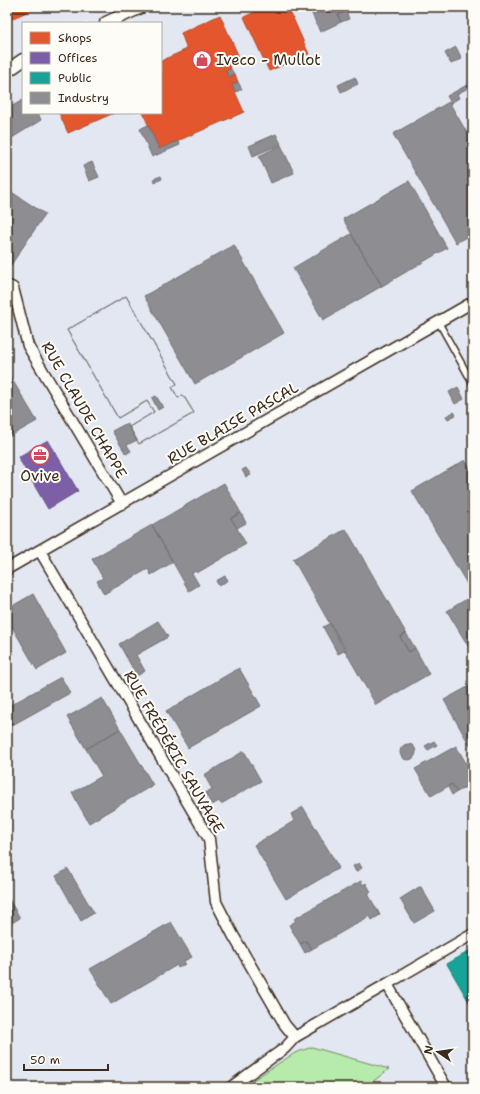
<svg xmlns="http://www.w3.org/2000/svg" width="480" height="1094" font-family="'Shantell Sans',sans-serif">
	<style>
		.built { fill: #e2e7f1; fill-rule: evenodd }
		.green { fill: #b6ebac; stroke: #788a65 }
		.shops { fill: #e4572e; stroke: #b14a29 }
		.offices { fill: #7b5ea7; stroke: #684e7e }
		.public { fill: #17a398; stroke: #227f73 }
		.industry { fill: #8d8d92; stroke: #746f6f; fill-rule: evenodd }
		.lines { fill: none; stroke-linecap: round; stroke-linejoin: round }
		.service-casing { stroke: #3b2a1e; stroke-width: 8 }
		.minor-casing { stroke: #3b2a1e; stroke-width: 13 }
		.tertiary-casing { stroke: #3b2a1e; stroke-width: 15 }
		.service { stroke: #fdfcf7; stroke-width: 5 }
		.minor { stroke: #fdfcf7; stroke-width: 10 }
		.tertiary { stroke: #fdfcf7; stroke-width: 12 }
		.labels { text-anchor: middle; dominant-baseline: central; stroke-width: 4; stroke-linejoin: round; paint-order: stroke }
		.poi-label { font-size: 15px; fill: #3b2a1e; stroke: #fdfcf7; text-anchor: start }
		.street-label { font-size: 15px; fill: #3b2a1e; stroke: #fdfcf7 }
	</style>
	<rect width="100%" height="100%" fill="#fdfcf7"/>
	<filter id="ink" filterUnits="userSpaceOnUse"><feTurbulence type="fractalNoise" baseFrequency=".025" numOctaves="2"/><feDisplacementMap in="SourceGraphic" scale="8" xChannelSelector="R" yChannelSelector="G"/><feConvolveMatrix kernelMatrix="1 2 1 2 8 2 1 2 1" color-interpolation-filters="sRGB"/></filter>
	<g filter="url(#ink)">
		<path class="built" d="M7 7H473V1087H7ZM23 23H161V113H23Z"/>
		<path class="green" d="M312 1047 389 1069 366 1087H242L295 1053Z"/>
		<path class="shops" d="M7 7H38L9 20 7 15Z
			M265 7H288L309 54 269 71 244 17Z
			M220 15 239 57 228 62 231 69 226 71 229 77 235 74 238 82 232 85 244 112 159 149 143 113H161V61L187 49 181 33Z
			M59 113H114L68 133Z"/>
		<path class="offices" d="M48 440 78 491 48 509 18 457Z"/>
		<path class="public" d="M473 949V1009L447 964Z"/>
		<path class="industry" d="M309 7H344L346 11 338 15 341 22 320 32Z
			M346 11 349 19 341 22 338 15Z
			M456 47 462 59 451 64 445 53Z
			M231 69 234 74 229 77 226 71Z
			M355 77 358 84 341 92 338 85Z
			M238 82 242 89 236 92 232 85Z
			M467 85 468 88 457 94 459 98 451 103 447 96Z
			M23 100V113H38L41 120 7 141V109Z
			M449 102 473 143V233L456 243 393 134Z
			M148 125 159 149 178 141 180 145 152 157 140 129Z
			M276 134 281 144 253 156 249 146Z
			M281 145 294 173 271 183 259 156Z
			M92 162 99 177 89 181 83 166Z
			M161 176 162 179 155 182 153 179Z
			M409 181 447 248 382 286 343 219Z
			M7 189 45 214 7 271Z
			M351 234 382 286 323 320 293 268Z
			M234 245 284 333 195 384 144 296Z
			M126 296 177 384 172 387 178 398 183 395 194 413 139 444 129 427 154 412 147 401 118 418 67 330ZM156 396 163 407 158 410 152 398Z
			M126 296 177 384 172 387 178 398 183 395 194 413 139 444 129 427 154 412 147 401 118 418 67 330Z
			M7 371 37 421 7 438Z
			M458 387 464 399 455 404 449 392Z
			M454 412 456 415 448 419 446 416Z
			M127 423 137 440 127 445 131 451 126 454 112 431Z
			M465 460 473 474V594L412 491Z
			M246 468 251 475 246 477 242 470Z
			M224 483 241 513 231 518 246 544 197 573 196 571 192 573 199 585 189 591 152 525Z
			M241 513 246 523 237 528 231 518Z
			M152 525 173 562 151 575 148 569 104 594 97 581 103 578 92 559Z
			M346 529 406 633 400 637 409 652 415 648 429 674 376 705 293 559Z
			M225 576 228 580 219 586 216 581Z
			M33 594 66 653 37 670 7 618V609Z
			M473 595V654L447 611Z
			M158 621 168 637 136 655 145 671 137 676 119 644Z
			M330 623 346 650 338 654 323 627Z
			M406 633 415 648 409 652 400 637Z
			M239 668 261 706 188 748 166 711Z
			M61 677 70 693 7 728V707Z
			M473 684V751L444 700Z
			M102 698 120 729 86 749 67 717Z
			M120 729 153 785 89 823 72 793 102 776 86 749Z
			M434 741 437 745 428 750 425 746Z
			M400 752a8 8 0 1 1 16 0a8 8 0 1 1-16 0Z
			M456 746 472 773 469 774 473 783 457 792 452 784 431 796 415 769Z
			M244 751 261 781 221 804 219 801 212 805 205 793 212 789 204 775Z
			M452 784 457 792 452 795 448 787Z
			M303 807 339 868 286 899 254 845 294 821 291 814Z
			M359 863 362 868 356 872 353 866Z
			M68 869 94 913 81 921 56 876Z
			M361 881 363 885 366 883 371 892 368 894 380 915 372 920 370 916 312 949 306 941 300 944 289 925 296 921 294 919Z
			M419 887H421L435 911 414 923 400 899Z
			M7 896 20 918 7 926Z
			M171 922 192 957 184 961 185 964 178 968 177 965 111 1004 90 969Z
			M306 941 312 949 305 953 300 944Z"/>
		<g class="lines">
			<defs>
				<path id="service" d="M439 323 473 384"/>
				<path id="minor" d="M7 285 13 288 28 346 122 504
					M40 551 209 839 216 902 233 935 285 1025 295 1037
					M7 569 473 302
					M231 1087 285 1048 295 1037 387 984
					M446 1087 387 984 473 934"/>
				<path id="tertiary" d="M106 23 141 7
					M7 71 23 60"/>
			</defs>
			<use href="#service" class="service-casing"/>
			<use href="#minor" class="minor-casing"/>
			<use href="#tertiary" class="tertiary-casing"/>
			<use href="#service" class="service"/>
			<use href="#minor" class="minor"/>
			<use href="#tertiary" class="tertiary"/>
		</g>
	</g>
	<defs>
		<symbol id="shop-ring" viewBox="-11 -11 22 22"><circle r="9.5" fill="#fdfcf7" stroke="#d1495b" stroke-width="1.5"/><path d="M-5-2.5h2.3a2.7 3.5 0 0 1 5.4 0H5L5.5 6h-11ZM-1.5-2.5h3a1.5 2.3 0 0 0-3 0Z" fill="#d1495b"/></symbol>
		<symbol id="office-ring" viewBox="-11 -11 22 22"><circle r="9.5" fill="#fdfcf7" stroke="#d1495b" stroke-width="1.5"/><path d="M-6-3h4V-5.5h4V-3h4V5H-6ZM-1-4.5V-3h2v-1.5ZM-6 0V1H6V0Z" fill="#d1495b"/></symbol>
	</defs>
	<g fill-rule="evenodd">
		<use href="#shop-ring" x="191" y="49" width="22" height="22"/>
		<use href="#office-ring" x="29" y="444" width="22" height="22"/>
	</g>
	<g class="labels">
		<g class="poi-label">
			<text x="216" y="60">Iveco - Mullot</text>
			<text x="40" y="476" text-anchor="middle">Ovive</text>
		</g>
		<g class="street-label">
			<text transform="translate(84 410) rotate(60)">RUE CLAUDE CHAPPE</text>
			<text transform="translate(233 423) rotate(-30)">RUE BLAISE PASCAL</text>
			<text transform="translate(174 752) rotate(60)">RUE FRÉDÉRIC SAUVAGE</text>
		</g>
	</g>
	<rect width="480" height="1094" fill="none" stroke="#fdfcf7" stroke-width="24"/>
	<rect x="12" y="12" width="456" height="1070" fill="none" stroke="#3b2a1e" stroke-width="1.5" filter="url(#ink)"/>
	<rect x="22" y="22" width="140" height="92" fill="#fdfcf7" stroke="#afa8a0"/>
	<rect x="30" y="32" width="20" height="12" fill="#e4572e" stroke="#afa8a0"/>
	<text x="58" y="42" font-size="12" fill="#3b2a1e">Shops</text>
	<rect x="30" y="52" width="20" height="12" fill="#7b5ea7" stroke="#afa8a0"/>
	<text x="58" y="62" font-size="12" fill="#3b2a1e">Offices</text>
	<rect x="30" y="72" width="20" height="12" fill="#17a398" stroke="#afa8a0"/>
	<text x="58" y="82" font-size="12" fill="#3b2a1e">Public</text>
	<rect x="30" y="92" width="20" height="12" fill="#8d8d92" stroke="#afa8a0"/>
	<text x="58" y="102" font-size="12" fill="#3b2a1e">Industry</text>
	<g transform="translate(438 1052) rotate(283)" stroke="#fdfcf7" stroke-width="3" paint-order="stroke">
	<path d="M0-3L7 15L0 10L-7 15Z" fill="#3b2a1e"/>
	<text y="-6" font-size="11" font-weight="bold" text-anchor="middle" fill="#3b2a1e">N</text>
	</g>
	<path d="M24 1064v6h84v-6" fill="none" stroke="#3b2a1e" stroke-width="2"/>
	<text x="30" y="1064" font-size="12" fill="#3b2a1e" stroke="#fdfcf7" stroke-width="3" paint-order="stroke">50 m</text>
</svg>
